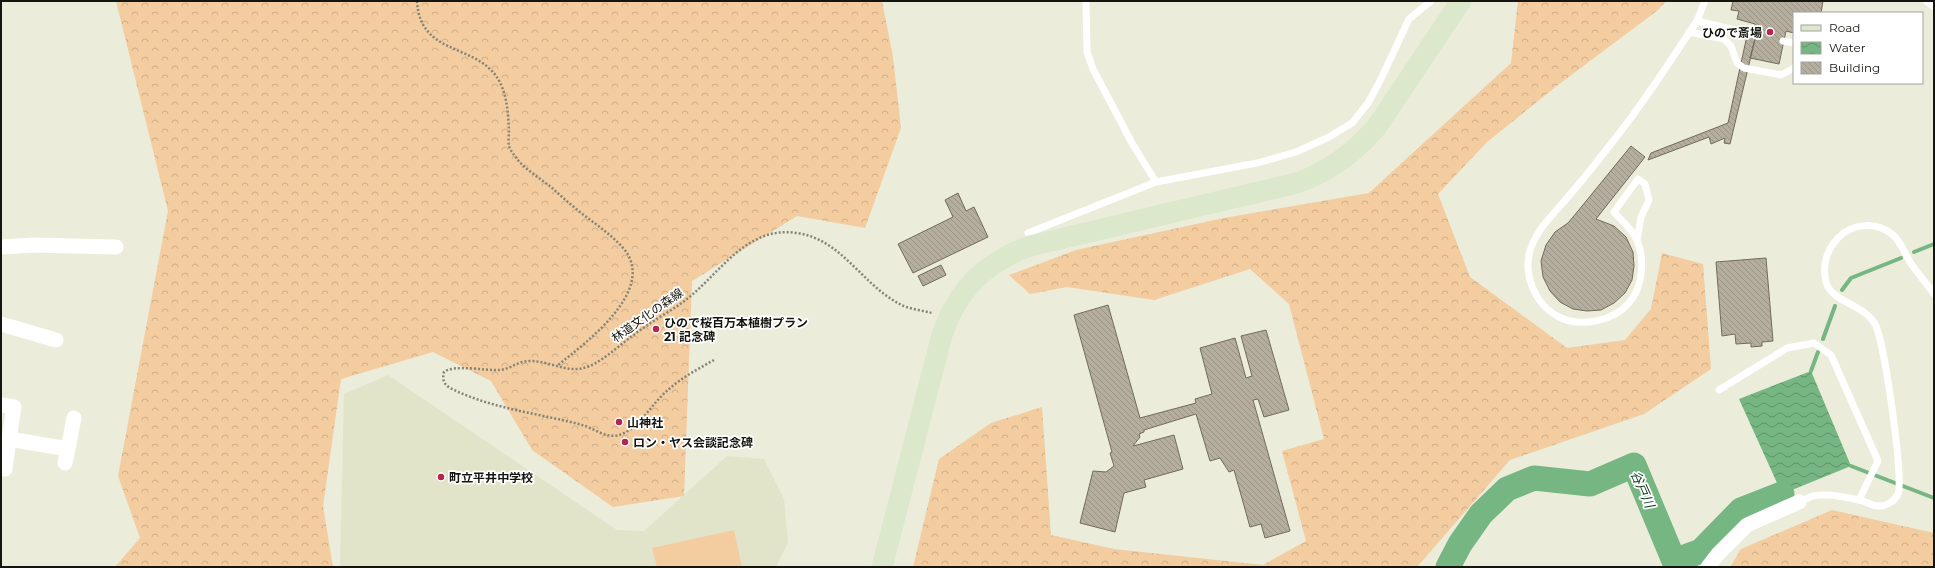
<svg xmlns="http://www.w3.org/2000/svg" width="1935" height="568" font-family="Montserrat,'Noto Sans JP',sans-serif">
	<style>
		.built { fill: #e2e4ca }
		.forest { fill: url(#forest-crowns) }
		.garden { fill: #f3cca0 }
		.water { fill: url(#water-waves) }
		.lines { fill: none; stroke-linecap: round; stroke-linejoin: round }
		.stream { stroke: #76b682; stroke-width: 4 }
		.river { stroke: #76b682; stroke-width: 25 }
		.building { fill: url(#building-back-hatch); stroke: #716b5c }
		.path { stroke: #838477; stroke-width: 2.5; stroke-dasharray: 2 2; stroke-linecap: butt }
		.lane { stroke: #fff; stroke-width: 7 }
		.street { stroke: #fff; stroke-width: 15 }
		.secondary { stroke: #dce8cc; stroke-width: 21 }
		.poi-dot { fill: #b52550; stroke: #fff; stroke-width: 1.5 }
		.labels { text-anchor: middle; dominant-baseline: central; stroke-width: 3.5; stroke-linejoin: round; paint-order: stroke }
		.poi-label { font-size: 12px; font-weight: bold; fill: #14150e; stroke: #fff; text-anchor: start }
		.street-label { font-size: 12px; fill: #14150e; stroke: #fff }
		.water-label { font-size: 13px; font-style: italic; fill: #083918; stroke: #fff }
	</style>
	<defs>
		<pattern id="forest-crowns" width="20" height="18" patternUnits="userSpaceOnUse"><rect width="20" height="18" fill="#f3cca0"/><path d="M2 6a3 3 0 1 1 6 0M12 15a3 3 0 1 1 6 0" fill="none" stroke="#cfae89"/></pattern>
		<pattern id="water-waves" width="16" height="10" patternUnits="userSpaceOnUse"><rect width="16" height="10" fill="#76b682"/><path d="M0 5q4-4 8 0t8 0" fill="none" stroke="#609369"/></pattern>
		<pattern id="building-back-hatch" width="6" height="6" patternUnits="userSpaceOnUse"><rect width="6" height="6" fill="#b5ae9e"/><path d="M-1 5l2 2M0 0l6 6M5-1l2 2" fill="none" stroke="#9b9587"/></pattern>
	</defs>
	<rect width="100%" height="100%" fill="#ebecda"/>
	<path class="built" d="M388 375 617 530 644 531 727 456 764 459 784 499 788 543 776 567H340L344 394Z"/>
	<path class="forest" d="M116 1H882L893 57 901 128 865 228 797 216 692 281 684 496 613 507 532 450 491 381 433 352 341 379 323 506 333 567H115L140 538 118 476 168 211Z
		M1518 1H1666L1658 10 1558 85 1487 142 1438 194 1470 277 1567 348 1625 340 1651 309 1662 253 1703 264 1711 369 1644 414 1510 460 1417 567H913L939 459 991 423 1042 407 1051 535 1114 549 1263 565 1306 541 1282 451 1324 439 1289 304 1250 269 1154 300 1067 287 1030 294 1009 275 1076 250 1224 218 1369 193 1511 63Z
		M1832 510 1934 533V567H1730L1741 549Z"/>
	<path class="garden" d="M734 530 742 567H657L652 548Z"/>
	<path class="water" d="M1811 371 1851 466 1782 494 1739 399Z"/>
	<g class="lines">
		<path class="stream" d="M1914 252 1934 244
			M1842 290 1851 278 1901 258
			M1823 339 1835 306
			M1811 371 1818 352
			M1851 466 1934 498"/>
		<path class="river" d="M1448 567 1460 544 1481 514 1507 489 1534 478 1590 484 1634 465 1674 561 1701 551 1741 510 1782 494"/>
	</g>
	<path class="building" d="M1733 1H1823L1821 13H1794V33L1786 31 1779 64 1750 58 1756 35 1755 24 1737 19 1739 11 1731 10Z
		M1748 31 1756 35 1730 144 1724 143 1725 138 1711 144 1709 137 1648 160 1651 153 1728 123Z
		M1631 146 1645 157 1596 219 1614 226 1626 237 1633 252 1634 266 1632 280 1625 293 1614 303 1601 310 1587 311 1573 309 1560 302 1550 291 1543 277 1541 261 1546 245 1555 232 1568 223 1578 211Z
		M958 193 966 211 974 207 988 237 913 273 898 244 953 217 945 200Z
		M1766 258 1773 341 1762 342V346L1751 347V343L1736 344 1735 334 1722 336 1716 262Z
		M941 265 946 275 923 286 918 276Z
		M1108 305 1140 418 1196 403 1195 399 1212 394 1200 348 1235 338 1246 378 1252 376 1241 336 1266 330 1289 410 1264 417 1258 399 1253 400 1290 531 1265 538 1261 524 1250 527 1234 470 1229 472 1220 458 1210 461 1196 414 1144 430V432L1139 434 1140 437 1133 446 1174 435 1183 469 1144 480 1146 487 1124 493 1115 532 1080 523 1093 471 1106 472 1114 466 1110 453 1112 452 1074 315Z"/>
	<g class="lines">
		<path class="path" d="M417 1C420 52 466 44 492 71 507 87 508 111 509 131 509 136 508 142 509 146 510 150 515 156 517 159 526 170 541 179 552 188 561 196 570 204 580 212 595 224 611 234 624 249 657 290 587 342 558 365
			M714 360C698 369 681 378 668 390 653 402 638 430 619 435 606 439 594 428 582 425 538 413 492 409 450 388 444 384 442 380 444 372 454 364 486 371 500 370 510 369 519 361 529 361 556 361 572 379 599 361 615 351 629 337 645 327 657 318 671 311 683 302 719 276 745 225 797 233 841 239 862 284 898 303 907 309 921 310 932 313"/>
		<path class="lane" d="M1086 1 1087 52 1093 69 1133 145 1156 182
			M1926 1 1934 7
			M1697 21 1756 35
			M1689 32 1724 39 1731 46 1737 63 1744 68 1781 75 1794 68
			M1783 41 1794 43
			M1028 233 1156 182 1257 163 1296 152 1329 137 1352 123 1368 103 1380 81 1409 19 1431 1
			M1637 240 1641 217 1649 200 1645 184 1638 179 1614 212C1622 221 1632 229 1637 240 1645 259 1643 287 1629 303 1613 321 1581 328 1559 317 1534 304 1521 271 1532 245 1539 228 1549 219 1560 206 1579 185 1597 162 1614 140 1644 103 1670 61 1697 21L1705 1
			M1719 390 1787 348 1814 343 1831 355 1878 461 1859 500
			M1799 502C1804 500 1809 497 1813 496 1826 493 1846 497 1859 500 1865 501 1872 506 1879 506 1886 506 1895 501 1898 494 1904 478 1884 339 1875 324 1864 304 1831 302 1826 282 1822 265 1826 251 1838 238 1852 223 1877 221 1893 235 1902 243 1905 255 1912 265 1919 275 1927 284 1934 294"/>
		<path class="street" d="M1 247 34 245 116 247
			M1 324 56 340
			M1 405 14 407 9 439 68 449 74 418
			M65 463 68 449
			M5 469 9 439
			M1708 567 1718 554 1747 525 1799 502"/>
		<path class="secondary" d="M882 567 942 335C958 289 984 263 1030 246L1297 183C1330 171 1356 152 1378 125L1461 1"/>
	</g>
	<g class="poi-dot">
		<circle cx="1770" cy="32" r="4"/>
		<circle cx="656" cy="329" r="4"/>
		<circle cx="619" cy="422" r="4"/>
		<circle cx="625" cy="442" r="4"/>
		<circle cx="441" cy="477" r="4"/>
	</g>
	<g class="labels">
		<g class="poi-label">
			<text x="1762" y="32" text-anchor="end">ひので斎場</text>
			<text x="664" y="322">ひので桜百万本植樹プラン<tspan x="664" dy="14">21 記念碑</tspan></text>
			<text x="627" y="422">山神社</text>
			<text x="633" y="442">ロン・ヤス会談記念碑</text>
			<text x="449" y="477">町立平井中学校</text>
		</g>
		<g class="street-label">
			<text transform="translate(647 315) rotate(-35)">林道文化の森線</text>
		</g>
		<g class="water-label">
			<text transform="translate(1643 489) rotate(66)">谷戸川</text>
		</g>
	</g>
	<rect width="1935" height="568" fill="none" stroke="#14150e" stroke-width="4"/>
	<rect x="1793" y="12" width="130" height="72" fill="#ffffff" stroke="#a1a19f"/>
	<rect x="1801" y="25" width="20" height="6" fill="#dce8cc" stroke="#a1a19f"/>
	<text x="1829" y="32" font-size="12" fill="#14150e">Road</text>
	<rect x="1801" y="42" width="20" height="12" fill="url(#water-waves)" stroke="#a1a19f"/>
	<text x="1829" y="52" font-size="12" fill="#14150e">Water</text>
	<rect x="1801" y="62" width="20" height="12" fill="url(#building-back-hatch)" stroke="#a1a19f"/>
	<text x="1829" y="72" font-size="12" fill="#14150e">Building</text>
</svg>
